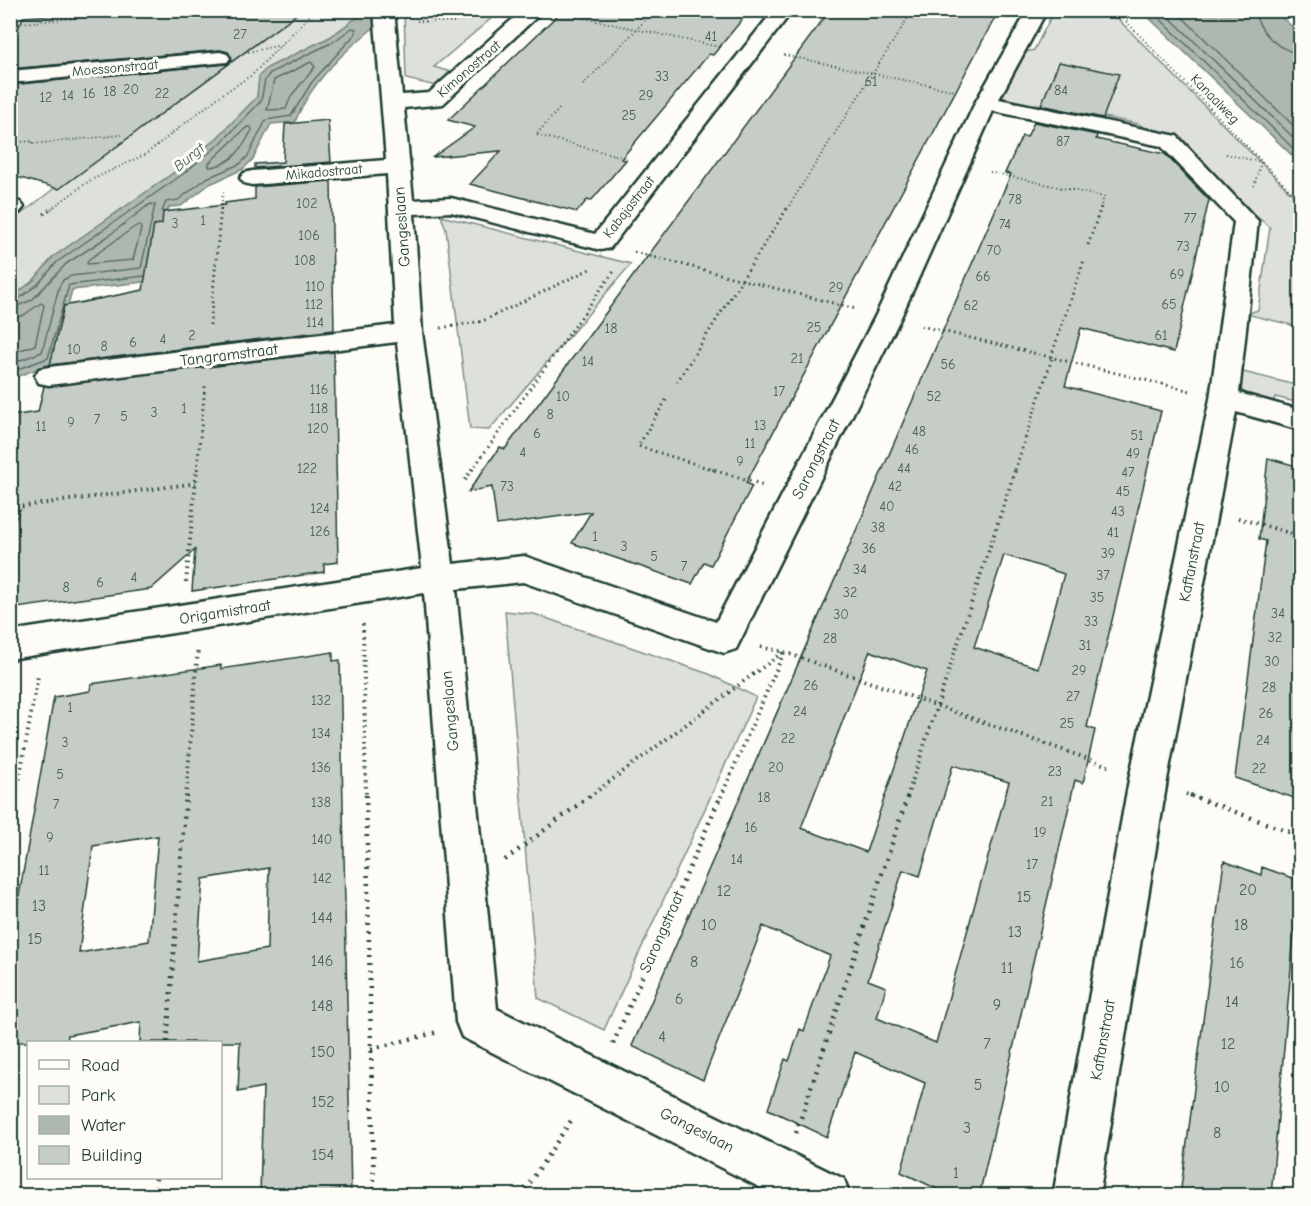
<svg xmlns="http://www.w3.org/2000/svg" width="1311" height="1206" font-family="'Comic Neue',sans-serif">
	<style>
		.green { fill: #dde0db; stroke: #7e8e88; stroke-width: 1.5 }
		.water { fill: #aeb8b1; stroke: #75877f; stroke-width: 1.5 }
		.lines { fill: none; stroke-linecap: round; stroke-linejoin: round }
		.shore { stroke: #586e66; stroke-width: 1.5 }
		.building { fill: #c6cdc7; stroke: #1f3d34; stroke-width: 1.5; fill-rule: evenodd }
		.street-casing { stroke: #1f3d34; stroke-width: 5 }
		.path-far3 { stroke: #1f3d34; stroke-width: 2; stroke-dasharray: 1 3; stroke-linecap: butt }
		.path-far2 { stroke: #1f3d34; stroke-width: 3; stroke-dasharray: 1.5 4; stroke-linecap: butt }
		.path-far1 { stroke: #1f3d34; stroke-width: 4; stroke-dasharray: 1.5 4.5; stroke-linecap: butt }
		.path { stroke: #1f3d34; stroke-width: 4.5; stroke-dasharray: 2 6; stroke-linecap: butt }
		.street { fill: #fdfcf7; fill-rule: evenodd }
		.labels { text-anchor: middle; dominant-baseline: central; stroke-width: 6; stroke-linejoin: round; paint-order: stroke }
		.number-label { font-size: 14px; fill: #496159 }
		.far-street-label { font-size: 14px; fill: #1f3d34; stroke: #fdfcf7 }
		.far-water-label { font-size: 15px; font-style: italic; fill: #435c53; stroke: #fdfcf7 }
		.street-label { font-size: 16px; fill: #1f3d34; stroke: #fdfcf7 }
		.near-number-label { font-size: 16px; fill: #496159 }
	</style>
	<rect width="100%" height="100%" fill="#fdfcf7"/>
	<filter id="ink" filterUnits="userSpaceOnUse"><feTurbulence type="fractalNoise" baseFrequency=".0167" numOctaves="2"/><feDisplacementMap in="SourceGraphic" scale="12" xChannelSelector="R" yChannelSelector="G"/><feConvolveMatrix kernelMatrix="1 2 1 2 8 2 1 2 1" color-interpolation-filters="sRGB"/></filter>
	<g filter="url(#ink)">
		<path class="green" d="M296 11H366L330 37 267 68 258 86 257 97 217 138 179 169 53 257 34 280 11 298V222L112 143Z
			M404 11V10L500 11 434 67 451 72 436 86 406 79Z
			M1054 11H1110L1300 202V327L1246 314 1258 310 1270 227 1249 211 1181 137 1146 129 1139 124 1038 104 1025 105 1000 97 1025 52 1034 50Z
			M441 216 631 264 489 430 470 429 446 229Z
			M1235 370 1300 386V403L1275 397 1273 403C1253 396 1234 395 1235 370Z
			M505 611 534 614 709 674 756 697 604 1030 538 998Z"/>
		<path class="water" d="M366 11H396C356 40 314 75 295 122L271 124 253 159 243 169 210 184 181 206 169 207 152 281 72 290 53 363 11 379V298L34 280 53 257 179 169 217 138 257 97 259 76 267 68 330 37Z
			M1142 11H1274L1300 33V163Z"/>
		<g class="lines">
			<path class="shore" d="M1151 10 1300 155
				M1162 10 1300 144
				M1175 10 1300 132
				M1254 10C1259 32 1278 50 1300 54
				M311 62 315 67 291 96 286 109 267 110 274 80Z
				M247 127H251L252 130C242 149 232 165 209 167V163Z
				M136 226H140L141 229 133 260 87 264 88 260Z
				M10 302 16 301 38 284 57 262 183 174 221 143 261 101 265 80 270 73 333 42 352 28 356 29V33L312 82 291 116 266 120 248 156 240 164 207 178 178 200 166 202 162 211
				M10 309 32 300 66 264 107 237 146 207 151 204 155 205 141 268 71 276 63 280 59 287 42 352 10 364
				M10 319 24 315 41 303 44 305 35 345 10 354
				M10 372 48 358 69 285 144 276"/>
		</g>
		<path class="building" d="M70 10H302L59 189 10 175V85L227 64 232 58 228 52 220 50 10 69V49L23 17 69 14Z
			M563 10H750L713 55 709 54 621 159 626 160 591 201 587 200 577 212 470 184 501 151 433 157 475 127 448 120Z
			M830 10H999L746 483 752 486 711 565 704 562 692 584 572 543 591 512 497 525 492 487 468 492 500 447 505 449Z
			M1059 62 1119 74 1103 118 1041 105Z
			M328 120 331 162 255 168V164L283 162 285 124Z
			M1034 122 1097 135 1096 139 1165 154 1209 200 1174 352 1081 328 1065 386 1161 411 1087 727 1095 730 1083 783 1075 780 979 1196H952L901 1172 925 1083 855 1052 827 1137 768 1109 785 1059 789 1061 800 1029 804 1031 830 956 763 926 703 1080 632 1046 1011 174 1005 173 1022 136 1027 137ZM1004 555 1064 574 1038 668 974 647ZM870 651 927 671 866 852 801 828ZM953 765 1009 782 936 1043 877 1018 886 987 868 980 903 870 920 876Z
			M331 181 334 330 50 365 64 306 143 290 154 225 162 224 163 212 225 205V203L255 199V187Z
			M334 352 338 562 324 564V572L192 591 195 550 151 589 10 609V530L20 510 10 511V416L38 412 44 386Z
			M1268 458 1300 467V800L1235 778 1266 541 1259 539Z
			M333 652V661L340 660 351 1196H260L263 1087 238 1092 240 1042H140L141 1022 68 1035 67 1042H10V947L54 697 90 691 91 684 221 665V669ZM158 836 149 941 79 953 93 846ZM269 868 267 949 197 961 203 879Z
			M1224 861 1261 875 1262 867 1295 879 1294 887 1298 888 1271 1196H1180Z"/>
		<g class="lines">
			<defs>
				<path id="street" d="M374 10H394L402 95 429 93 523 10H544L443 104 404 108 413 200 451 198 595 234 774 10H793L610 248 601 250 451 212 414 214 422 332 453 564 524 556 716 622 875 317 975 103 1028 10H1047L999 99 1177 136 1258 221 1239 393 1300 410V430L1236 412 1167 780 1099 1196H1053L1129 780 1210 399 1234 222 1161 146 993 111 901 317 736 649 724 653 523 582 456 589 497 1009 844 1179 850 1196H777L462 1037 456 1022 424 593 10 659V631L422 568 397 342 49 385 39 383 35 376 39 369 49 367 395 325 387 174 252 185 244 183 240 178 244 173 252 171 386 160Z
					M220 52 227 54 230 58 227 62 10 83V71Z
					M10 200 20 202 24 207 20 212 10 214Z"/>
			</defs>
			<use href="#street" class="street-casing"/>
			<path class="path-far3" d="M1115 10 1300 201
				M119 14 164 10
				M565 14 719 47
				M417 21 453 22 483 14
				M10 24 87 17
				M248 52 281 45
				M784 55 956 91
				M583 85 655 10
				M559 109 536 135 627 158
				M10 143 33 141 32 144 122 135
				M1226 154 1261 162 1254 186
				M990 172 1104 197 1100 209
				M51 209 89 181 146 154 221 95 252 75 315 10
				M221 209 223 192
				M787 209 908 18"/>
			<path class="path-far2" d="M44 214 53 207
				M1088 245 1101 207
				M634 252 856 309
				M210 325 221 207
				M921 326 1191 391
				M441 328 483 321 590 269
				M1051 357 1084 260
				M677 382 788 207
				M666 400 638 446 714 470
				M197 470 205 386
				M472 470 614 271
				M1015 470 1052 358"/>
			<path class="path-far1" d="M709 468 762 485
				M465 480 473 468
				M10 508 197 483
				M1238 518 1300 536
				M186 582 197 468
				M363 624 366 797
				M761 647 784 652 1111 767
				M1186 794 1194 797
				M16 797 38 676
				M186 797 198 649
				M589 797 783 652
				M721 797 784 652
				M907 797 1016 468"/>
			<path class="path" d="M366 795 374 1196
				M1190 795 1300 836
				M10 827 16 795
				M505 860 591 795
				M167 1042 186 795
				M613 1044 721 795
				M371 1049 438 1032
				M796 1133 908 795
				M155 1196 156 1178
				M521 1196 574 1116"/>
			<use href="#street" class="street"/>
		</g>
	</g>
	<g class="labels">
		<g class="number-label">
			<text x="240" y="34">27</text>
			<text x="711" y="36">41</text>
			<text x="662" y="76">33</text>
			<text x="871" y="81">61</text>
			<text x="131" y="89">20</text>
			<text x="1061" y="90">84</text>
			<text x="110" y="91">18</text>
			<text x="89" y="93">16</text>
			<text x="162" y="93">22</text>
			<text x="68" y="95">14</text>
			<text x="646" y="95">29</text>
			<text x="46" y="97">12</text>
			<text x="629" y="115">25</text>
			<text x="1063" y="141">87</text>
			<text x="1015" y="199">78</text>
			<text x="307" y="203">102</text>
			<text x="1190" y="218">77</text>
			<text x="203" y="220">1</text>
			<text x="175" y="223">3</text>
			<text x="1005" y="224">74</text>
			<text x="309" y="235">106</text>
			<text x="1183" y="246">73</text>
			<text x="994" y="250">70</text>
			<text x="305" y="260">108</text>
			<text x="1177" y="274">69</text>
			<text x="983" y="276">66</text>
			<text x="315" y="286">110</text>
			<text x="836" y="287">29</text>
			<text x="314" y="304">112</text>
			<text x="1169" y="304">65</text>
			<text x="971" y="305">62</text>
			<text x="315" y="322">114</text>
			<text x="814" y="327">25</text>
			<text x="611" y="328">18</text>
			<text x="192" y="335">2</text>
			<text x="1161" y="335">61</text>
			<text x="163" y="339">4</text>
			<text x="133" y="342">6</text>
			<text x="104" y="346">8</text>
			<text x="74" y="349">10</text>
			<text x="797" y="358">21</text>
			<text x="588" y="361">14</text>
			<text x="948" y="364">56</text>
			<text x="319" y="389">116</text>
			<text x="779" y="391">17</text>
			<text x="563" y="396">10</text>
			<text x="934" y="396">52</text>
			<text x="184" y="408">1</text>
			<text x="319" y="408">118</text>
			<text x="154" y="412">3</text>
			<text x="550" y="414">8</text>
			<text x="124" y="416">5</text>
			<text x="97" y="419">7</text>
			<text x="71" y="422">9</text>
			<text x="760" y="425">13</text>
			<text x="41" y="426">11</text>
			<text x="318" y="428">120</text>
			<text x="919" y="431">48</text>
			<text x="537" y="433">6</text>
			<text x="1137" y="435">51</text>
			<text x="750" y="443">11</text>
			<text x="912" y="449">46</text>
			<text x="523" y="452">4</text>
			<text x="1133" y="453">49</text>
			<text x="740" y="461">9</text>
			<text x="307" y="468">122</text>
			<text x="904" y="468">44</text>
			<text x="1128" y="472">47</text>
			<text x="507" y="486">73</text>
			<text x="895" y="486">42</text>
			<text x="1123" y="491">45</text>
			<text x="887" y="506">40</text>
			<text x="320" y="508">124</text>
			<text x="1118" y="511">43</text>
			<text x="878" y="527">38</text>
			<text x="320" y="531">126</text>
			<text x="1113" y="532">41</text>
			<text x="595" y="536">1</text>
			<text x="624" y="546">3</text>
			<text x="869" y="548">36</text>
			<text x="1108" y="553">39</text>
			<text x="654" y="556">5</text>
			<text x="684" y="566">7</text>
			<text x="860" y="569">34</text>
			<text x="1103" y="575">37</text>
			<text x="134" y="577">4</text>
			<text x="100" y="582">6</text>
			<text x="66" y="587">8</text>
			<text x="850" y="592">32</text>
			<text x="1097" y="597">35</text>
			<text x="1278" y="613">34</text>
			<text x="841" y="614">30</text>
			<text x="1091" y="621">33</text>
			<text x="1275" y="637">32</text>
			<text x="830" y="638">28</text>
			<text x="1085" y="645">31</text>
			<text x="1272" y="661">30</text>
			<text x="1079" y="670">29</text>
			<text x="811" y="685">26</text>
			<text x="1269" y="687">28</text>
			<text x="1073" y="696">27</text>
			<text x="321" y="700">132</text>
			<text x="70" y="707">1</text>
			<text x="800" y="711">24</text>
			<text x="1266" y="713">26</text>
			<text x="1067" y="723">25</text>
			<text x="321" y="733">134</text>
			<text x="788" y="738">22</text>
			<text x="1263" y="740">24</text>
			<text x="65" y="742">3</text>
			<text x="321" y="767">136</text>
			<text x="776" y="767">20</text>
			<text x="1259" y="768">22</text>
			<text x="1055" y="771">23</text>
			<text x="60" y="774">5</text>
			<text x="764" y="797">18</text>
			<text x="1047" y="801">21</text>
			<text x="321" y="802">138</text>
			<text x="56" y="804">7</text>
			<text x="751" y="827">16</text>
			<text x="1040" y="832">19</text>
			<text x="50" y="837">9</text>
			<text x="322" y="839">140</text>
			<text x="737" y="859">14</text>
			<text x="1032" y="864">17</text>
			<text x="44" y="870">11</text>
			<text x="322" y="878">142</text>
		</g>
		<g class="far-street-label">
			<text transform="translate(115 68) rotate(-5)">Moessonstraat</text>
			<text transform="translate(469 69) rotate(-41)">Kimonostraat</text>
			<text transform="translate(1215 99) rotate(46)">Kanaalweg</text>
			<text transform="translate(324 172) rotate(-5)">Mikadostraat</text>
			<text transform="translate(629 207) rotate(-52)">Kabajastraat</text>
		</g>
		<g class="far-water-label">
			<text transform="translate(189 157) rotate(-39)">Burgt</text>
		</g>
		<g class="street-label">
			<text transform="translate(402 227) rotate(-94)">Gangeslaan</text>
			<text transform="translate(229 355) rotate(-7)">Tangramstraat</text>
			<text transform="translate(816 459) rotate(-63)">Sarongstraat</text>
			<text transform="translate(1192 562) rotate(-79)">Kaftanstraat</text>
			<text transform="translate(225 612) rotate(-9)">Origamistraat</text>
			<text transform="translate(450 711) rotate(-95)">Gangeslaan</text>
			<text transform="translate(662 932) rotate(-66)">Sarongstraat</text>
			<text transform="translate(1103 1040) rotate(-80)">Kaftanstraat</text>
			<text transform="translate(697 1130) rotate(27)">Gangeslaan</text>
		</g>
		<g class="near-number-label">
			<text x="1248" y="890">20</text>
			<text x="724" y="891">12</text>
			<text x="1024" y="897">15</text>
			<text x="39" y="906">13</text>
			<text x="322" y="918">144</text>
			<text x="709" y="925">10</text>
			<text x="1241" y="925">18</text>
			<text x="1015" y="932">13</text>
			<text x="35" y="939">15</text>
			<text x="322" y="961">146</text>
			<text x="694" y="962">8</text>
			<text x="1237" y="963">16</text>
			<text x="1007" y="968">11</text>
			<text x="679" y="999">6</text>
			<text x="1232" y="1002">14</text>
			<text x="997" y="1005">9</text>
			<text x="322" y="1006">148</text>
			<text x="662" y="1037">4</text>
			<text x="987" y="1044">7</text>
			<text x="1228" y="1044">12</text>
			<text x="323" y="1052">150</text>
			<text x="978" y="1085">5</text>
			<text x="1222" y="1087">10</text>
			<text x="323" y="1102">152</text>
			<text x="967" y="1128">3</text>
			<text x="1217" y="1133">8</text>
			<text x="323" y="1155">154</text>
			<text x="956" y="1173">1</text>
		</g>
	</g>
	<rect width="1311" height="1206" fill="none" stroke="#fdfcf7" stroke-width="36"/>
	<rect x="18" y="18" width="1275" height="1170" fill="none" stroke="#1f3d34" stroke-width="2" filter="url(#ink)"/>
	<rect x="27" y="1041" width="195" height="138" fill="#fdfcf7" stroke="#a4b0a9" stroke-width="1.5"/>
	<rect x="39" y="1060" width="30" height="9" fill="#fdfcf7" stroke="#a4b0a9" stroke-width="1.5"/>
	<text x="81" y="1071" font-size="18" fill="#1f3d34">Road</text>
	<rect x="39" y="1086" width="30" height="18" fill="#dde0db" stroke="#a4b0a9" stroke-width="1.5"/>
	<text x="81" y="1101" font-size="18" fill="#1f3d34">Park</text>
	<rect x="39" y="1116" width="30" height="18" fill="#aeb8b1" stroke="#a4b0a9" stroke-width="1.5"/>
	<text x="81" y="1131" font-size="18" fill="#1f3d34">Water</text>
	<rect x="39" y="1146" width="30" height="18" fill="#c6cdc7" stroke="#a4b0a9" stroke-width="1.5"/>
	<text x="81" y="1161" font-size="18" fill="#1f3d34">Building</text>
</svg>
